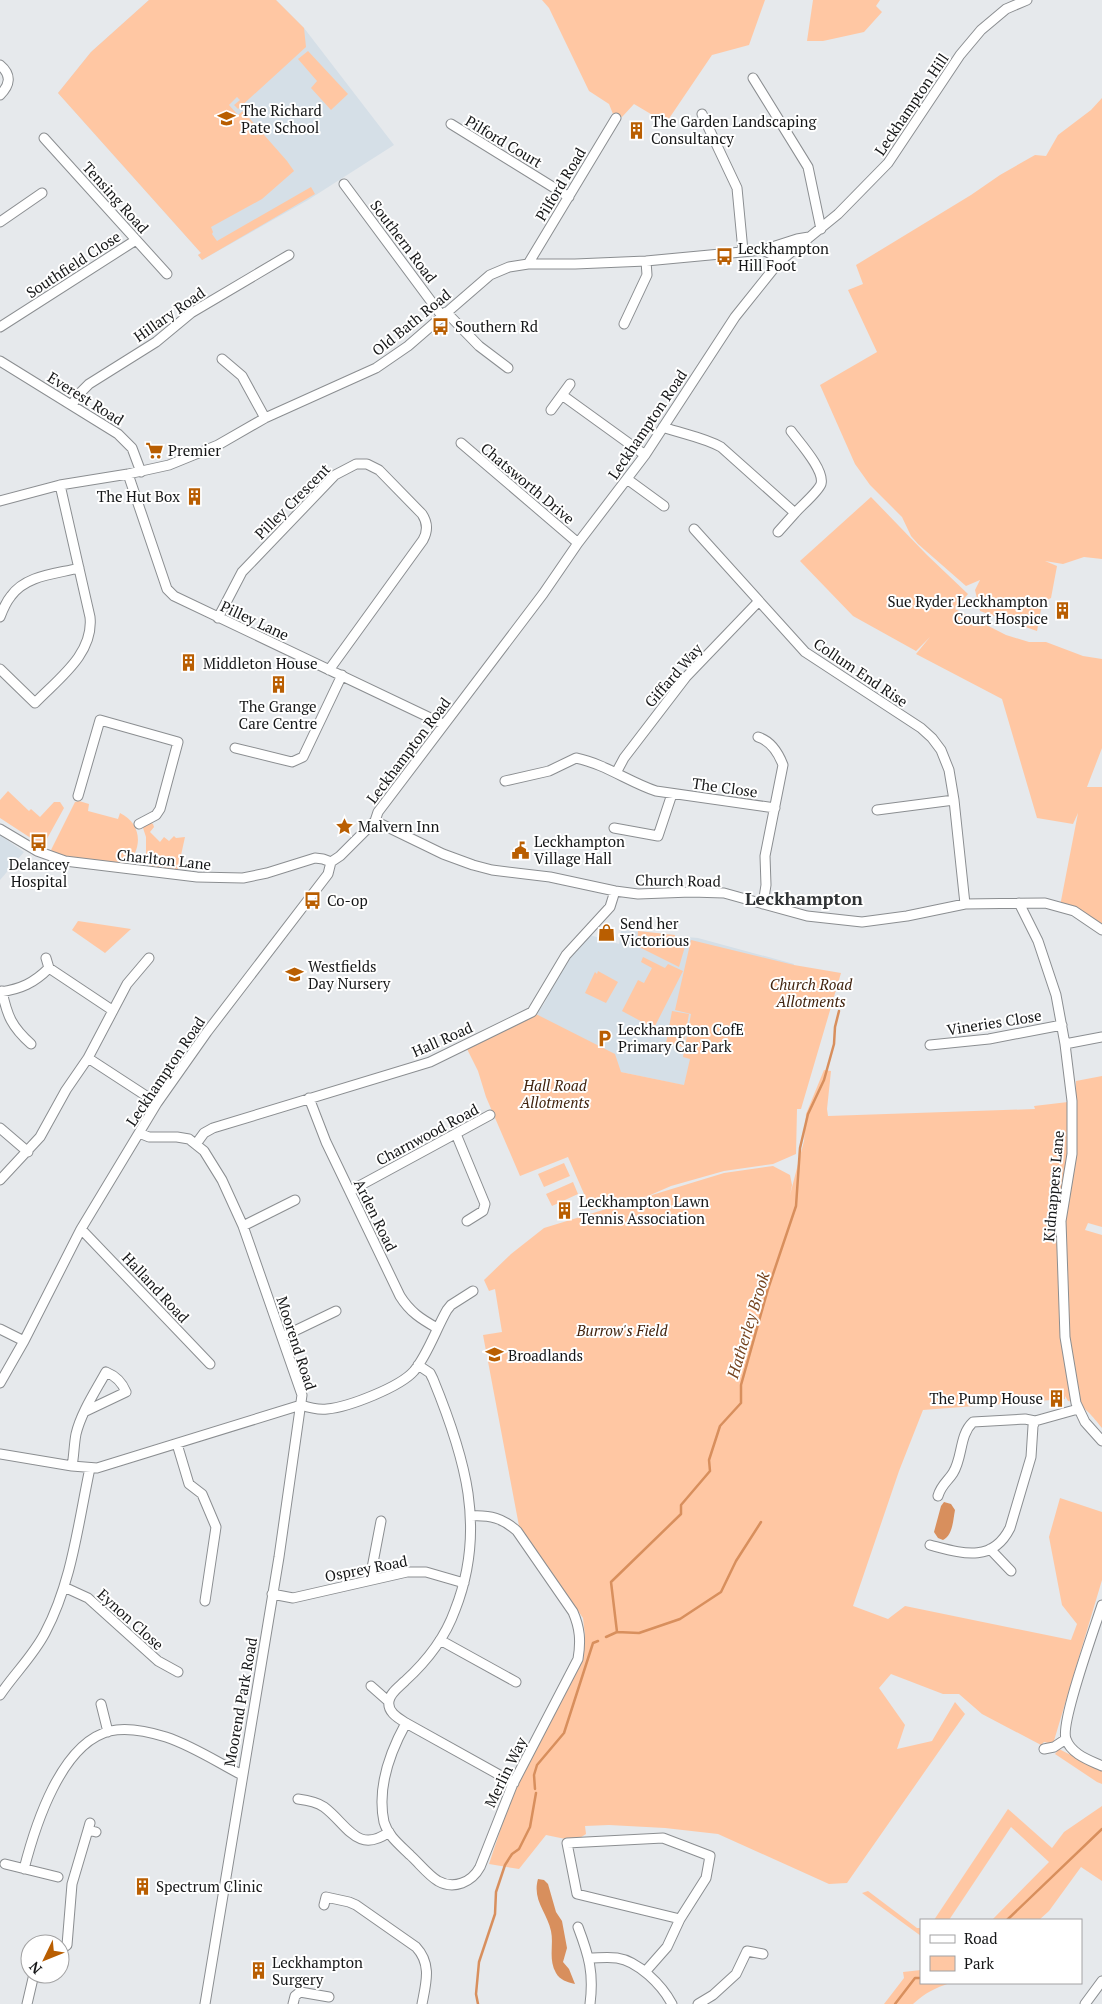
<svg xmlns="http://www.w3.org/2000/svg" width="1102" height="2004" font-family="'PT Serif',serif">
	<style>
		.built { fill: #d5dfe7 }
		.green { fill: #ffc7a3 }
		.water { fill: #d88f5d }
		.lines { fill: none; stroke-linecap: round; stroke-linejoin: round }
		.stream { stroke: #d88f5d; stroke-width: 2.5 }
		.minor-casing { stroke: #8b8e91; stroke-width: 11 }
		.minor { stroke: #fff; stroke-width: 9 }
		.labels { text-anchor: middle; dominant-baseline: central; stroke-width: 4; stroke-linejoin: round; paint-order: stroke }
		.street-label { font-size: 15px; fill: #161718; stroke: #fff }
		.poi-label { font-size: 15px; fill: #161718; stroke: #fff; text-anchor: start }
		.park-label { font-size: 15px; font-style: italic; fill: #41230e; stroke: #fff }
		.water-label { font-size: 16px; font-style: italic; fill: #75441f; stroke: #fff }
		.quarter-label { font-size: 18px; font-weight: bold; fill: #303335; stroke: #fff }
	</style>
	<rect width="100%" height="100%" fill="#e6e9ec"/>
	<path class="built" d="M149 0H276L304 28 394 145 308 200 202 260 198 255 201 253 58 93 91 52Z
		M0 835 24 852 0 880Z
		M621 930 675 935V941L686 943V937L698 938 794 964 763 1102 621 1072 536 1014 544 1004 564 963 590 935 619 944Z"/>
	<path class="green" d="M149 0H276L304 28 306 47 238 109 234 105 240 100 237 97 229 105 238 115 243 111 287 161 294 171 262 199 211 227 213 232 212 234 217 241 311 187 315 194 202 260 198 255 201 253 58 93 91 52Z
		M542 0H765L749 45 712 55 666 123 634 104 622 117 613 114 609 104 589 91 549 8Z
		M813 0H880L876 6 882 12 864 32 823 41H807Z
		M308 51 348 94 331 110 311 88 317 81 298 59Z
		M1102 98V559L1084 557 1063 564 1045 561 1057 566 1051 598 1047 600 1043 599 1037 631 980 611 975 590 980 580 966 586 918 544 911 536 902 517 870 485 855 464 820 385 877 352 848 290 863 284 856 265 971 195 1000 175 1035 155 1046 156 1058 135 1091 110Z
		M871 497 927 555 968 594 955 609 1006 635 1029 642H1046L1083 656 1102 659V748L1087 787H1102V930L1060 906 1078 813 1073 824 1037 818 1002 699 916 654 930 637 916 651 853 616 800 561Z
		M8 791 29 811 31 809 40 817 54 802H60L64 808 43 846 0 818V800Z
		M79 801 89 804 88 811 118 819 120 813C143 824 143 851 125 866L64 859 51 850 75 802Z
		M148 821 153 824 154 827 150 832 160 842 164 837 169 841 174 836 176 838 185 837 178 869 149 866V860H146V837L143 828Z
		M78 921 131 929 105 953 72 930Z
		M638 931 675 935V941L686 943 679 967 637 946Z
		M691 940 794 965 841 973 801 1109H797L796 1154 773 1164 724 1171 671 1186 648 1196 591 1210 568 1157 520 1176 486 1097 478 1071 465 1045 532 1012 615 1054 621 1072 684 1085 690 1059 683 1057 691 1014 675 1010Z
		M643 957 665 968 668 964 683 971 655 1026 648 1025 622 1011 638 980 644 983 652 968 641 962Z
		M598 971 618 982 606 1003 585 993 595 972 597 974Z
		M672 1011 689 1014 683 1047 666 1043Z
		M824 1070 831 1071 827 1109 828 1116 1035 1109 1034 1106 1068 1102 1075 1105 1076 1081 1102 1076V1227L1088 1223 1085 1230 1102 1235V1428C1093 1417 1083 1403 1068 1401L1065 1396V1399L923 1410 899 1471 853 1606 888 1619 905 1606 1071 1640 1077 1624 1062 1605 1049 1537 1060 1498 1102 1512V1580L1053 1744 1044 1742 1041 1745 982 1714 959 1694H943L891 1674 879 1688 905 1725 897 1749 932 1741 955 1702 965 1714 847 1883 829 1884 718 1834 665 1828 609 1825 585 1826 586 1834 575 1841 546 1835 519 1869 489 1864 513 1792 540 1736 544 1734 585 1636 583 1618 519 1526 483 1335 502 1332 495 1289 489 1291 484 1280 511 1254 544 1228 724 1173 773 1166 790 1175 792 1185 790 1195 804 1141 806 1114Z
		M564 1163 570 1176 544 1187 538 1174Z
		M573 1182 578 1194 552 1206 546 1194Z
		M1059 1749 1102 1771V1784L1097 1782 1055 1754Z
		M1102 1806V1881L1081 1867 1049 1911 1039 1920H992L1049 1862 1011 1827 949 1920H934L1008 1809 1052 1848 1064 1832Z
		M868 1891 917 1928H921V1936L862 1893Z
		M921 1970V1983H950C935 1988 925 1993 913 2004H884L904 1978 903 1972Z"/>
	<path class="water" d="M944 1502 951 1504 955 1510C953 1520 953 1535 943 1540L938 1538 934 1532 941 1506Z
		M538 1879 544 1880 548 1884 556 1912 562 1921 567 1948 563 1962 569 1969 575 1984C567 1982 560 1980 556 1973 548 1959 554 1945 551 1931 547 1912 532 1900 538 1879Z"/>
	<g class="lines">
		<path class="stream" d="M617 1632 639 1633 680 1619 721 1592 736 1561 761 1522
			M606 1637 617 1632 611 1582 681 1514V1505L710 1471 709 1460 720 1426 741 1403V1385L768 1289 796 1206 800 1148 808 1114 824 1080 834 1044 835 1027 839 1011
			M535 1789 534 1775 537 1765 564 1733 593 1643 598 1641
			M1007 1920 1102 1829
			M478 2004 476 1994 479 1962 495 1914 496 1892 505 1865 512 1854 519 1849 530 1827 536 1793
			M895 2004 915 1978H921"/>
		<defs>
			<path id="minor" d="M0 65C12 75 10 85 0 95
				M753 78 808 167 821 229
				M702 114 737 188 743 251
				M451 124 569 197
				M44 138 167 274
				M344 184 442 316
				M0 222 42 193
				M763 250 797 239 809 237
				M528 264 616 118
				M446 312 479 346 508 368
				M624 324 647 275 646 261
				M0 327 136 240
				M222 359 242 376 265 418
				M0 361 118 434 132 448 141 472
				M562 395 645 455
				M72 405 79 394 89 384 156 342 191 313 289 255
				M551 410 570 384
				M663 427C682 434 703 437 721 447L795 513 778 532
				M791 431C799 442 825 470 821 484 818 492 801 506 795 513
				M461 443 578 543
				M128 474 167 589 174 596 443 724
				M627 479 664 506
				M0 501 60 485 128 474 169 465 218 445 265 418 376 368 408 346 490 275 509 267 528 264H575L646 261 763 250 771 254 779 262
				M694 529 805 652 921 728 932 738 941 750 949 770 954 800 965 904
				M0 617C3 609 6 602 11 596 26 575 56 574 79 568
				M218 618 242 572 335 475 356 464H367L379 470 422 514C428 523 428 531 423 540L329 670
				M0 669 35 703C58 679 94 654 90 617L60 485
				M758 737C771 741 778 752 783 765L765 856 766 885 763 904
				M235 748 292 762 303 757 342 675
				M616 773 624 758 686 677 759 601
				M505 781 549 771 576 758C605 764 629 782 656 791L775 808
				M78 796 100 720 178 742 160 809 156 815 139 824
				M877 810 954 800
				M375 821 443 854 473 865 492 870 550 877 615 891 638 894 691 892 724 893 807 916 862 922 907 916 965 904 1045 903 1074 911 1102 930
				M614 828 658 836 672 794
				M0 829 37 851 65 861 197 877 243 878 267 873 315 858 323 859 331 862
				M1019 903 1038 941 1056 995 1065 1044 1072 1101V1154L1061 1221 1065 1337 1076 1403 1085 1422 1102 1441
				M46 958 49 968
				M2 991C7 1016 12 1027 31 1044
				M0 992C21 989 34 983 49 968L112 1010
				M1065 1044 1102 1037
				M930 1045 989 1039 1062 1025
				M88 1058 157 1103
				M309 1098 326 1142 400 1296C410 1312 421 1319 437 1328
				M0 1128 28 1152
				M139 1133 149 1137H177L189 1139 204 1151 222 1180 243 1226 302 1395 279 1557 205 2004
				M456 1134 485 1204 483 1211 467 1221
				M196 1144 204 1133 213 1128 430 1062 532 1012 566 955 610 907 615 891
				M0 1180 40 1137 66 1090 88 1058 127 984 149 958
				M350 1191 490 1115
				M243 1226 295 1200
				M81 1229 210 1364
				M0 1329 24 1341
				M282 1337 336 1311
				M418 1365 430 1373 433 1379C465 1457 487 1529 455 1610 445 1638 427 1661 405 1681 399 1687 390 1693 389 1701 387 1712 398 1718 406 1723L514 1783
				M0 1383 24 1341 81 1229 157 1103 207 1032 328 874 331 862 340 856 375 821 378 812 543 594 578 543 645 455 735 317 779 262 838 214 888 163 960 55 981 30 1006 9 1027 0
				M301 1405C310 1408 318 1410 327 1409 349 1407 400 1387 414 1371 428 1354 436 1329 447 1310L451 1305 473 1291
				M177 1444 189 1484 202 1494 216 1527 205 1601
				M0 1454 72 1466 97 1468 301 1405
				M72 1466C74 1456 74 1444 76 1434 81 1413 95 1392 106 1372 116 1376 122 1382 126 1392L86 1411
				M938 1496C941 1485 948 1481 953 1473 963 1457 959 1435 973 1422L1025 1419 1035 1421 1078 1409
				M930 1545C961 1553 992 1564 1010 1528L1031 1457 1033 1426 1035 1421
				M990 1549 1011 1571
				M374 1578 372 1568 381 1521
				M64 1587 88 1598 158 1661 178 1672
				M272 1594 293 1598 407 1572H426L464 1583
				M1102 1605C1095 1627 1060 1723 1066 1739 1071 1754 1089 1760 1102 1766
				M440 1640 516 1682
				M371 1686 388 1701
				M0 1695C14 1674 33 1656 45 1633 72 1582 78 1524 90 1468
				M101 1704 108 1732
				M406 1723C390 1752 377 1789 384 1822 388 1836 400 1845 410 1855 419 1863 428 1875 438 1881 454 1890 472 1882 480 1867L512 1786 578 1659C581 1641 580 1628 573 1612L517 1531C503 1518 490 1515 471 1516
				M1044 1749 1054 1747 1066 1739
				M298 1799C306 1800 317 1802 324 1807 347 1824 357 1855 389 1832
				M90 1823 88 1830 96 1832
				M5 1864 58 1877
				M24 1869C35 1826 61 1743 110 1731 127 1727 150 1732 166 1737 193 1746 217 1762 242 1775
				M324 1905 326 1897 349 1902 356 1905 416 1947C432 1964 426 1983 422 2004
				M578 1927C589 1956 594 1973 590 2004
				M60 1950 67 1945 72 1884 88 1830
				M589 1958C598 1958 608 1957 617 1958 638 1961 662 1985 672 2004
				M645 1972 667 1947 680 1919 706 1878 710 1856 663 1838 567 1843 577 1894 680 1919
				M27 2004 34 1974
				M293 2004 295 1996 300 1992 329 1997
				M698 2004 713 1995 736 1974 747 1951 763 1954
				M1085 2004 1102 1981"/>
		</defs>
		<use href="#minor" class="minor-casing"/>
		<use href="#minor" class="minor"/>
	</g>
	<defs>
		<symbol id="school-bare" viewBox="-9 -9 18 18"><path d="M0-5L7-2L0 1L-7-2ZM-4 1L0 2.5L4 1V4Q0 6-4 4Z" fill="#b95e01" stroke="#fff" stroke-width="2.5" paint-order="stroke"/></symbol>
		<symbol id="building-bare" viewBox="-9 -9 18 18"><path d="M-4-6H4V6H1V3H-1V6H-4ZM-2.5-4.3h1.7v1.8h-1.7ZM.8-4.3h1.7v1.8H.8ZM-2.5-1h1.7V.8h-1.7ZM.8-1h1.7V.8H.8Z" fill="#b95e01" stroke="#fff" stroke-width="2.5" paint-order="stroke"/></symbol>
		<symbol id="bus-bare" viewBox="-9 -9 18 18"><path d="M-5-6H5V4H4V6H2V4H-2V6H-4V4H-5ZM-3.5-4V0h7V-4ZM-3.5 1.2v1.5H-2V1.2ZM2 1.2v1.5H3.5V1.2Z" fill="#b95e01" stroke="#fff" stroke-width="2.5" paint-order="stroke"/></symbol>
		<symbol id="supermarket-bare" viewBox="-9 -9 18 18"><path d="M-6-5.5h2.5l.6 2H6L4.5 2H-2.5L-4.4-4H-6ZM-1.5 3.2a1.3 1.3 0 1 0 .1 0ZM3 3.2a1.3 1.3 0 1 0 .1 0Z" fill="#b95e01" stroke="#fff" stroke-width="2.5" paint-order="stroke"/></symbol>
		<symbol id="sight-bare" viewBox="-9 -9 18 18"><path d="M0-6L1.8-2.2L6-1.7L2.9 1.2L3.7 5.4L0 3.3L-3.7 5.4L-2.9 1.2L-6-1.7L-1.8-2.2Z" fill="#b95e01" stroke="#fff" stroke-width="2.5" paint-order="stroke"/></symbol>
		<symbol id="civic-bare" viewBox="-9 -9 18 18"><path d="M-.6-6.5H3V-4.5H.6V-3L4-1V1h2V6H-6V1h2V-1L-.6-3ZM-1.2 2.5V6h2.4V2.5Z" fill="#b95e01" stroke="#fff" stroke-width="2.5" paint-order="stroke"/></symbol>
		<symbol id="shop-bare" viewBox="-9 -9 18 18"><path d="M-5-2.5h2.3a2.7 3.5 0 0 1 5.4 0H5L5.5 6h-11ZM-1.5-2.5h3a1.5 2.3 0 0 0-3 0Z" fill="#b95e01" stroke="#fff" stroke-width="2.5" paint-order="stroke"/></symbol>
		<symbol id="parking-bare" viewBox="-9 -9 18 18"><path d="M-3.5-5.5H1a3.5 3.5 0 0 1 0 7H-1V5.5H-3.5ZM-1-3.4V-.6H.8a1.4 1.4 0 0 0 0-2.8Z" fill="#b95e01" stroke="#fff" stroke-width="2.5" paint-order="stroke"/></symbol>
	</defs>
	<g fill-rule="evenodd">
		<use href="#school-bare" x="214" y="106" width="25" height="25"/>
		<use href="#building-bare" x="624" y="118" width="25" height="25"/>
		<use href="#bus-bare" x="712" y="244" width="25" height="25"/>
		<use href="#bus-bare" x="428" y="314" width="25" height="25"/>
		<use href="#supermarket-bare" x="142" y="438" width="25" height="25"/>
		<use href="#building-bare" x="182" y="484" width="25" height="25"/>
		<use href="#building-bare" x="1050" y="598" width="25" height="25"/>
		<use href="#building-bare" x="176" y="650" width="25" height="25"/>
		<use href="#building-bare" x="266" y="672" width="25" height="25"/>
		<use href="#sight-bare" x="332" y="814" width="25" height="25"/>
		<use href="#bus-bare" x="26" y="830" width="25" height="25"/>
		<use href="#civic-bare" x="508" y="838" width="25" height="25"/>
		<use href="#bus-bare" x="300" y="888" width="25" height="25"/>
		<use href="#shop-bare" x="594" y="920" width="25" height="25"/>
		<use href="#school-bare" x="282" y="962" width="25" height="25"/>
		<use href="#parking-bare" x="592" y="1026" width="25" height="25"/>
		<use href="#building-bare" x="552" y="1198" width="25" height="25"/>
		<use href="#school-bare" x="482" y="1342" width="25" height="25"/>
		<use href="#building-bare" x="1044" y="1386" width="25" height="25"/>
		<use href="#building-bare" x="130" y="1874" width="25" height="25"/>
		<use href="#building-bare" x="246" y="1958" width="25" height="25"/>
	</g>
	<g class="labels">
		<g class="street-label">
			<text transform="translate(911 104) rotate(-56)">Leckhampton Hill</text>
			<text transform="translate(504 141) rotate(31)">Pilford Court</text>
			<text transform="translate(560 184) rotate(-59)">Pilford Road</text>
			<text transform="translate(116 197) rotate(48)">Tensing Road</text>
			<text transform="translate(404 241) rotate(53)">Southern Road</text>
			<text transform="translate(73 264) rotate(-33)">Southfield Close</text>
			<text transform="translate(169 314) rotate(-35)">Hillary Road</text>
			<text transform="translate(411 322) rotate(-39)">Old Bath Road</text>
			<text transform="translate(86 398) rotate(32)">Everest Road</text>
			<text transform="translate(647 424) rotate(-56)">Leckhampton Road</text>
			<text transform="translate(528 483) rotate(40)">Chatsworth Drive</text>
			<text transform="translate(292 501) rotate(-45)">Pilley Crescent</text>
			<text transform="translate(255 620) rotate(25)">Pilley Lane</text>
			<text transform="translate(861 672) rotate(34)">Collum End Rise</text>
			<text transform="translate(673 675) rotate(-49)">Giffard Way</text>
			<text transform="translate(408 750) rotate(-53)">Leckhampton Road</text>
			<text transform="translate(725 787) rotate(8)">The Close</text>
			<text transform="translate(164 859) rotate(6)">Charlton Lane</text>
			<text transform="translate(678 880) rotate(1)">Church Road</text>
			<text transform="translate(994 1022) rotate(-9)">Vineries Close</text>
			<text transform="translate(442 1039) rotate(-24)">Hall Road</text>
			<text transform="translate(165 1071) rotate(-56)">Leckhampton Road</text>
			<text transform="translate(427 1134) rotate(-28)">Charnwood Road</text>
			<text transform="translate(1053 1186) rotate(-85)">Kidnappers Lane</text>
			<text transform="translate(376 1215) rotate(64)">Arden Road</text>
			<text transform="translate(156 1287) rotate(47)">Halland Road</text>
			<text transform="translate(297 1343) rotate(72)">Moorend Road</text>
			<text transform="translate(366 1568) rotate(-11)">Osprey Road</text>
			<text transform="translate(131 1619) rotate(42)">Eynon Close</text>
			<text transform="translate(240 1702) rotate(-80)">Moorend Park Road</text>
			<text transform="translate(505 1772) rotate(-64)">Merlin Way</text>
		</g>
		<g class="poi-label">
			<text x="241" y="110">The Richard<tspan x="241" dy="17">Pate School</tspan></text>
			<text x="651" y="121">The Garden Landscaping<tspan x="651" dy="17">Consultancy</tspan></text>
			<text x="738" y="248">Leckhampton<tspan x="738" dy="17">Hill Foot</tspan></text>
			<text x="455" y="326">Southern Rd</text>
			<text x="168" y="450">Premier</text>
			<text x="180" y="496" text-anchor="end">The Hut Box</text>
			<text x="1048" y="601" text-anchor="end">Sue Ryder Leckhampton<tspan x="1048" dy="17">Court Hospice</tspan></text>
			<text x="203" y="663">Middleton House</text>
			<text x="278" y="706" text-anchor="middle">The Grange<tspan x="278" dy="17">Care Centre</tspan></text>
			<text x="358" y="826">Malvern Inn</text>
			<text x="534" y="841">Leckhampton<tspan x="534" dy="17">Village Hall</tspan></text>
			<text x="39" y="864" text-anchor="middle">Delancey<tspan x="39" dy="17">Hospital</tspan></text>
			<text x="327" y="900">Co-op</text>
			<text x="620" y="923">Send her<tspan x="620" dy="17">Victorious</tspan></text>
			<text x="308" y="966">Westfields<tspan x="308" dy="17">Day Nursery</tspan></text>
			<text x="618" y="1029">Leckhampton CofE<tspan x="618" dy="17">Primary Car Park</tspan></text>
			<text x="579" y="1201">Leckhampton Lawn<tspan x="579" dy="17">Tennis Association</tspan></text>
			<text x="508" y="1355">Broadlands</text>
			<text x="1043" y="1398" text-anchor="end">The Pump House</text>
			<text x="156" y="1886">Spectrum Clinic</text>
			<text x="272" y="1962">Leckhampton<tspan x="272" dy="17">Surgery</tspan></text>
		</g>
		<g class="park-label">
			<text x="811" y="984">Church Road<tspan x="811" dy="17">Allotments</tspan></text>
			<text x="555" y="1085">Hall Road<tspan x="555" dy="17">Allotments</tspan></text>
			<text x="622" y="1330">Burrow's Field</text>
		</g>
		<g class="water-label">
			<text transform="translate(748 1325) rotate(-73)">Hatherley Brook</text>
		</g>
		<g class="quarter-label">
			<text x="804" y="898">Leckhampton</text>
		</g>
	</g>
	<rect x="920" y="1919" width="162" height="65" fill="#ffffff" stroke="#a2a2a3"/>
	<rect x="930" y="1935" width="25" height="8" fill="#ffffff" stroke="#a2a2a3"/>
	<text x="964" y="1944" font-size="15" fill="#161718">Road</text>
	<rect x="930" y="1956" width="25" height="15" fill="#ffc7a3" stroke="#a2a2a3"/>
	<text x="964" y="1969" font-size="15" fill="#161718">Park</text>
	<g transform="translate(45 1959) rotate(227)"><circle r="24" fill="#ffffff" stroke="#a2a2a3"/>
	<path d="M0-4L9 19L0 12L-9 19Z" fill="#b95e01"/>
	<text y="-8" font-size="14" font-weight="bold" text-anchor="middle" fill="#161718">N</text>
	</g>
</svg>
